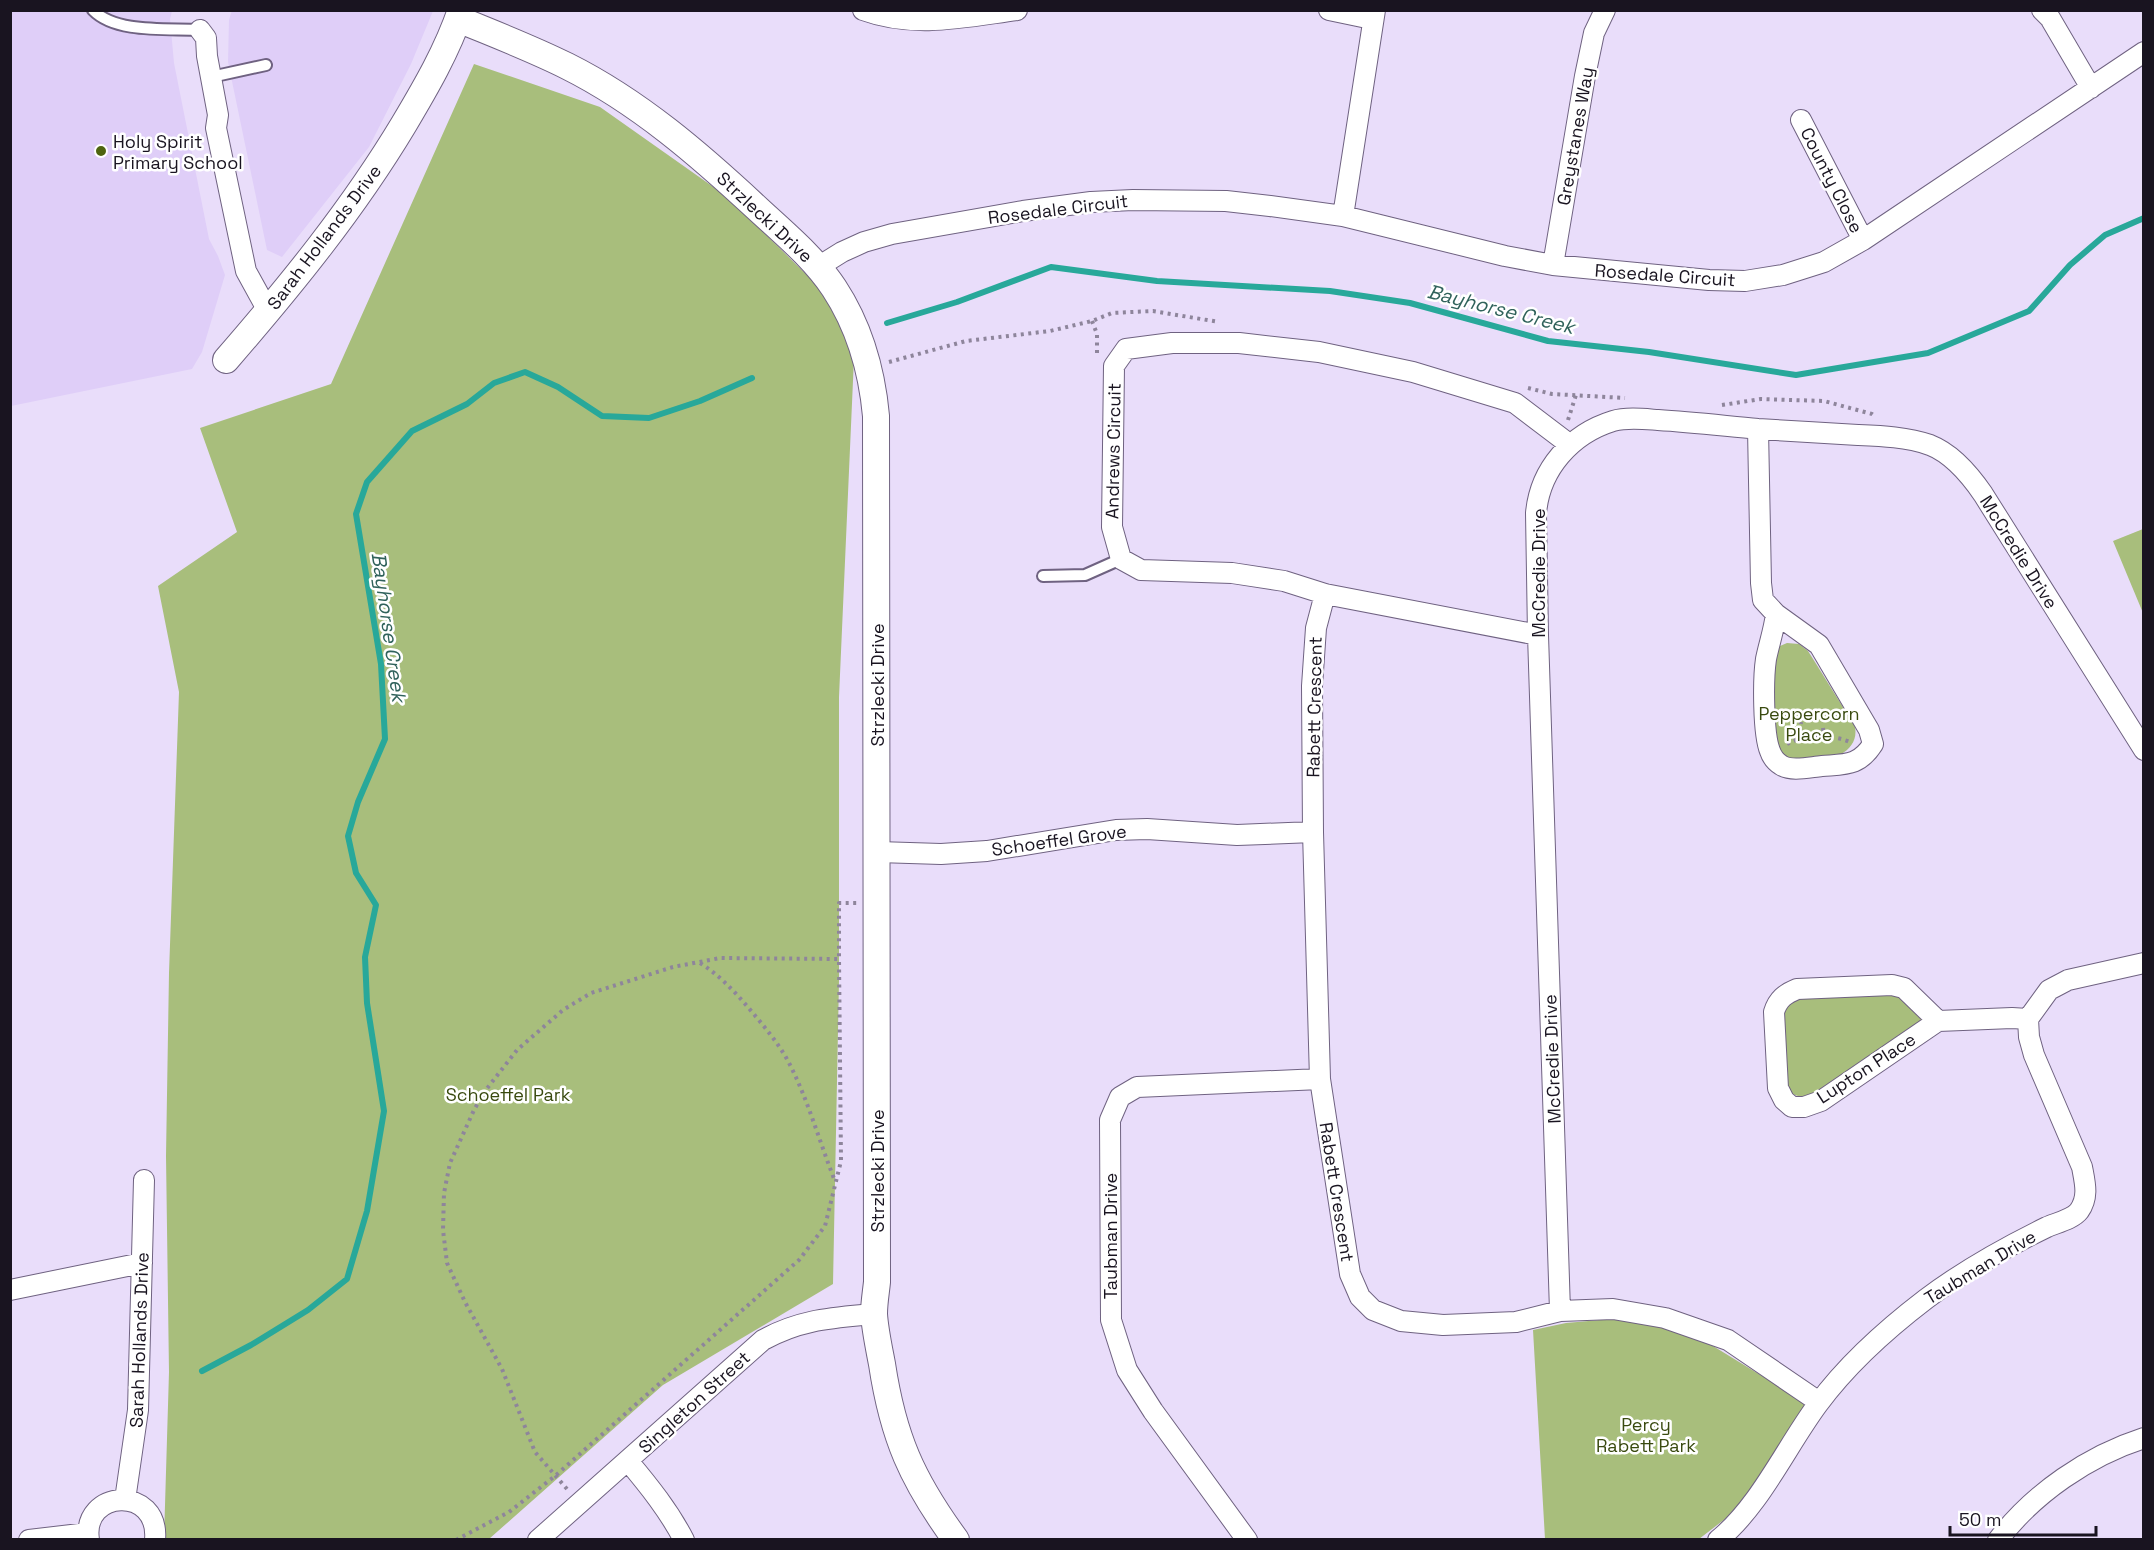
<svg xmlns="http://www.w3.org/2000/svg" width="2154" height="1550" font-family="'Space Grotesk',sans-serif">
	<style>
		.built { fill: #dfcef8 }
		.green { fill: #a8be7c }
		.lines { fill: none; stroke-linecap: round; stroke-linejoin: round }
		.stream { stroke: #28a89a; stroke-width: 6 }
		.service-casing { stroke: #6f6281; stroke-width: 14 }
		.minor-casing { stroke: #6f6281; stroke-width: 22 }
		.tertiary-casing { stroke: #6f6281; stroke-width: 28 }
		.path { stroke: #8e859b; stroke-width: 4; stroke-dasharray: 3 4.5; stroke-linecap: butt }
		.service { stroke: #fff; stroke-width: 10 }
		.minor { stroke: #fff; stroke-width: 20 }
		.tertiary { stroke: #fff; stroke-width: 26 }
		.poi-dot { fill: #4e6410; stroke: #fff; stroke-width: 2 }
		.labels { text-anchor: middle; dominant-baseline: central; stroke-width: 5; stroke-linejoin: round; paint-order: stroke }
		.street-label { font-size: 18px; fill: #191420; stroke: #fff }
		.poi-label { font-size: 18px; fill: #191420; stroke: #fff; text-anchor: start }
		.park-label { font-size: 18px; fill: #394a0f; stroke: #fff }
		.water-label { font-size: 20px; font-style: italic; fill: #30625b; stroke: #fff }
	</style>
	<rect width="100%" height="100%" fill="#e9ddfa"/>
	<path class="built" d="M232 10 433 11 411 64 369 147 282 257 267 250 228 62 229 20Z
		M11 11H172L170 19 174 63 209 239 218 256 225 275 202 352 192 369 11 406Z"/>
	<path class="green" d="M474 64 600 107 729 198 827 295 854 358 839 697V980L833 1284 663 1385 489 1539H164L169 1372 166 1156 169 973 179 692 158 586 237 532 200 428 331 384Z
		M2143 529H2144L2143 613 2113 541Z
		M1787 643 1799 644 1808 651C1820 670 1831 688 1843 707 1846 713 1853 721 1855 727 1861 760 1809 767 1787 757 1779 754 1776 747 1773 739V662L1780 646Z
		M1896 993 1926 1021 1817 1095C1809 1097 1796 1099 1790 1091 1782 1080 1784 1023 1783 1007L1793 998Z
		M1611 1319 1667 1328 1713 1346 1808 1404 1746 1497 1725 1519 1699 1539H1545L1533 1330 1566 1323Z"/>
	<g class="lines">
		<path class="stream" d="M887 323 957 302 1051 267 1157 281 1330 291 1410 303 1548 341 1649 352 1796 375 1928 353 2029 311 2070 265 2105 235 2144 218
			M202 1371 251 1345 308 1310 347 1279 367 1211 384 1111 367 1003 365 957 376 905 356 873 348 836 358 802 385 739 381 664 356 514 367 482 412 431 467 404 494 383 525 372 558 387 602 416 649 418 700 401 752 378"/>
		<defs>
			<path id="service" d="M93 10C116 34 169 28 200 30
				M211 77 266 65
				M1043 576 1085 575 1121 559"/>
			<path id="minor" d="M863 10C915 29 965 17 1017 10
				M1329 10 1372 19
				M2042 10 2050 18 2091 88
				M200 30 206 38 207 56 218 115 216 128 246 271 268 311
				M1801 120 1863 240
				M1343 216 1375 10
				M1553 265 1585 76 1594 33 1605 10
				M818 267 842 252 864 242 892 234 1023 211 1091 202 1133 200 1226 201 1270 206 1343 216 1505 256 1553 265 1709 280 1745 281 1783 275 1824 262 1863 240 2144 52
				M1758 429 1761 583 1763 600 1776 614 1819 645 1869 730 1873 744C1859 766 1846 764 1822 766 1810 767 1791 772 1781 765 1776 762 1772 757 1770 751 1763 734 1763 679 1766 659 1769 644 1774 630 1776 614
				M1325 594 1316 628 1312 686 1313 832 1320 1079 1350 1274 1360 1297 1373 1310 1401 1321 1443 1325 1516 1322 1560 1311 1613 1309 1665 1318 1728 1340 1819 1402
				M1538 635 1325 594 1284 581 1232 573 1141 570 1121 559 1112 527 1114 366 1126 349 1172 343H1239L1319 352 1413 372 1515 403 1569 444
				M878 852 941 854 987 851 1116 830 1147 829 1237 835 1313 832
				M1938 1021 1904 988 1892 985 1797 989C1785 994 1778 999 1774 1012L1778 1088 1784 1100 1792 1107H1804L1821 1101 1938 1021 2012 1018 2028 1019
				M10 1290 142 1263
				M1560 1311 1538 635 1536 513C1540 469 1571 434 1613 421 1627 417 1644 419 1658 420 1692 422 1725 426 1758 429 1791 431 1825 433 1858 435 1882 436 1907 437 1930 445 1953 454 1970 475 1983 494L2144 750
				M628 1461C649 1486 669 1511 684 1540
				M125 1500 138 1410 144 1180
				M29 1540 88 1533
				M89 1540C81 1489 160 1485 155 1540
				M538 1540 763 1340C801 1319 832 1318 874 1314
				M1247 1540 1153 1411 1127 1370 1111 1320 1110 1120 1120 1097 1137 1087 1320 1079
				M1718 1540C1760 1506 1786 1447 1818 1404 1846 1366 1888 1328 1926 1299 1963 1271 2004 1248 2047 1227 2056 1223 2073 1219 2079 1211 2089 1197 2085 1183 2082 1167L2034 1055 2029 1037 2028 1019 2049 990 2068 980 2144 963
				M1998 1540C2034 1493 2088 1456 2144 1438"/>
			<path id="tertiary" d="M458 19C494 34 531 48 567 66 639 102 700 155 759 210 785 234 814 258 834 288 859 326 872 372 876 416L877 1282C876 1292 874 1303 874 1314 875 1330 879 1348 882 1364 893 1437 912 1480 956 1540
				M226 360C291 285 353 209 404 124 426 87 447 51 461 10"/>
		</defs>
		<use href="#service" class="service-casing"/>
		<use href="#minor" class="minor-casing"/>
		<use href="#tertiary" class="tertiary-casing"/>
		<path class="path" d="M1092 321 1097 334V357
			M889 362 966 341 1050 331 1092 321 1112 313 1153 311 1219 322
			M1528 388 1552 394 1625 398
			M1722 405 1761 399 1824 401 1872 414 1876 417
			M1568 420 1576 395
			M1823 728 1824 737
			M1799 739 1801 722
			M1787 744C1805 734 1834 734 1852 743
			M700 963C718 974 733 990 747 1006 762 1024 777 1041 788 1061 808 1099 819 1141 835 1181
			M567 1489 535 1452 502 1369 465 1302 447 1263 443 1230 444 1193 450 1163 474 1110 485 1091 517 1050 563 1010 591 993 673 967 720 958 839 959V903H857
			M456 1540 509 1512 555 1476 799 1260 825 1226 841 1161 839 959"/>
		<use href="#service" class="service"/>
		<use href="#minor" class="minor"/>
		<use href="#tertiary" class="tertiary"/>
	</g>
	<circle class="poi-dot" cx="101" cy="151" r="6"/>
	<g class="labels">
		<g class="street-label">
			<text transform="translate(1575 136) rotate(-80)">Greystanes Way</text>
			<text transform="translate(1832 180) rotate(63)">County Close</text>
			<text transform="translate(1058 209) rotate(-7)">Rosedale Circuit</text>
			<text transform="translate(765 217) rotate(43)">Strzlecki Drive</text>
			<text transform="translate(324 237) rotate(-53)">Sarah Hollands Drive</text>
			<text transform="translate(1665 275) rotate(4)">Rosedale Circuit</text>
			<text transform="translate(1113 451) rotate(-89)">Andrews Circuit</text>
			<text transform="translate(2019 552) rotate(58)">McCredie Drive</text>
			<text transform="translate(1538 573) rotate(-90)">McCredie Drive</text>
			<text transform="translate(877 685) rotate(-90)">Strzlecki Drive</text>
			<text transform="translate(1314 707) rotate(-89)">Rabett Crescent</text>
			<text transform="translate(1059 840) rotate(-8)">Schoeffel Grove</text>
			<text transform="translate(1552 1059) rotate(-92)">McCredie Drive</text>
			<text transform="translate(1866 1068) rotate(-33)">Lupton Place</text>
			<text transform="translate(877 1171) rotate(-90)">Strzlecki Drive</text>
			<text transform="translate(1337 1192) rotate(81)">Rabett Crescent</text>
			<text transform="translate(1110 1236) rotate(-90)">Taubman Drive</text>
			<text transform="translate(1980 1267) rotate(-31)">Taubman Drive</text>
			<text transform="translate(139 1340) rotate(-88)">Sarah Hollands Drive</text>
			<text transform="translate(694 1402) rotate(-42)">Singleton Street</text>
		</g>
		<g class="poi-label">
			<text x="113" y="141">Holy Spirit<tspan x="113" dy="21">Primary School</tspan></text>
		</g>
		<g class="park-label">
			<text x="1809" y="713">Peppercorn<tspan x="1809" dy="21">Place</tspan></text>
			<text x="508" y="1094">Schoeffel Park</text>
			<text x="1646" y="1424">Percy<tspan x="1646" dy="21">Rabett Park</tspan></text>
		</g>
		<g class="water-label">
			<text transform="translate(1501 309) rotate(14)">Bayhorse Creek</text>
			<text transform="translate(389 627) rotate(82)">Bayhorse Creek</text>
		</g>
	</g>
	<rect width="2154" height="1550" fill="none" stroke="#191420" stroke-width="24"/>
	<path d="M1950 1526v9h146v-9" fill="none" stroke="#191420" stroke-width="3"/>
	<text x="1959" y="1526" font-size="18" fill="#191420" stroke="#ffffff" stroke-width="4.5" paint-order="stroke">50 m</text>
</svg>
